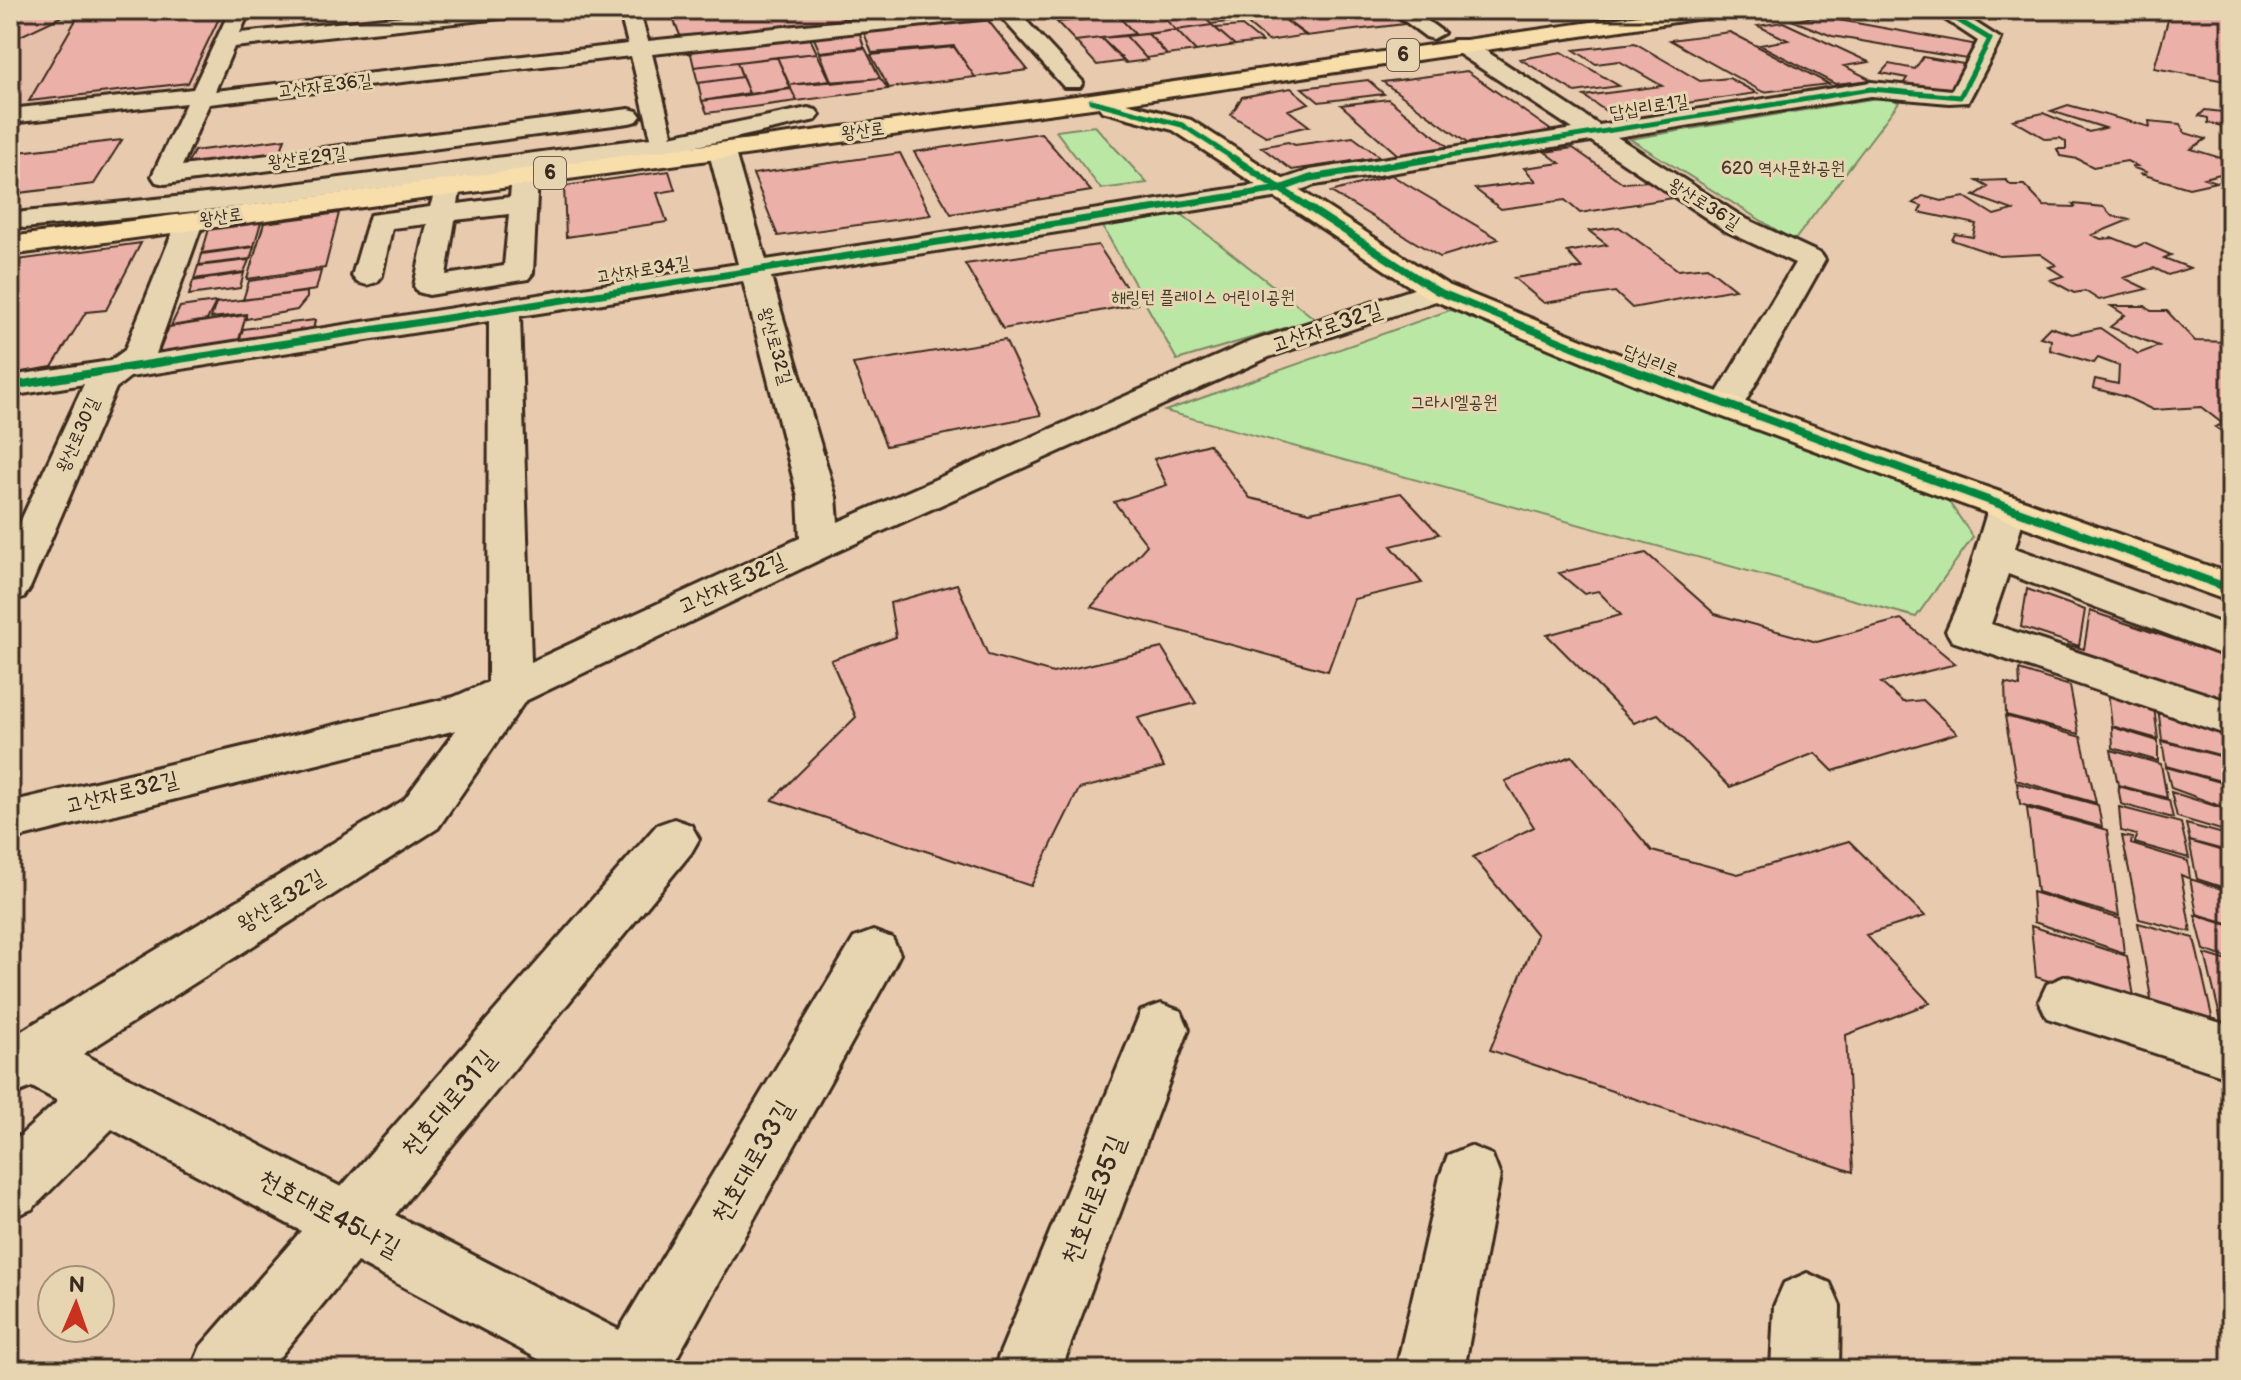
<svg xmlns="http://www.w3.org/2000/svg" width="2241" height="1380" font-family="'Balsamiq Sans','Poor Story',sans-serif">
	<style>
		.built { fill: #e6bfaa }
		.green { fill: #bbe7a5; stroke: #7b8862; stroke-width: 2 }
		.building { fill: #ebb0a8; stroke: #3b2a1e; stroke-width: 2 }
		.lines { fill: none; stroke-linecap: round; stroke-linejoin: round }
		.minor-casing { stroke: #3b2a1e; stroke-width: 6 }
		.major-casing { stroke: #3b2a1e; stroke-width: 6 }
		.minor { fill: #e7d5b2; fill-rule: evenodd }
		.major { fill: #f8deab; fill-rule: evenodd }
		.cycleway-far2-casing { stroke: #e7d5b2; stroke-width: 8 }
		.cycleway-far1-casing { stroke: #e7d5b2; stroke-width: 10 }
		.cycleway-casing { stroke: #e7d5b2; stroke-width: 12 }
		.cycleway-far2 { stroke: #00873e; stroke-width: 5 }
		.cycleway-far1 { stroke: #00873e; stroke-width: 7 }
		.cycleway { stroke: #00873e; stroke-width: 8 }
		.labels { text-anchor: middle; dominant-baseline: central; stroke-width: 6; stroke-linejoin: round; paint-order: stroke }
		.far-street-label { font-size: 18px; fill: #3b2a1e; stroke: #e7d5b2 }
		.far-park-label { font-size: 18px; fill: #483d2c; stroke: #e7d5b2 }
		.shield { fill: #e7d5b2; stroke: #6f5d4a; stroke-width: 2 }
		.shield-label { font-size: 20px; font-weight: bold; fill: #3b2a1e }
		.street-label { font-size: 22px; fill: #3b2a1e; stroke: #e7d5b2 }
		.near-street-label { font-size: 26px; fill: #3b2a1e; stroke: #e7d5b2 }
	</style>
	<rect width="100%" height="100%" fill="#e8caaf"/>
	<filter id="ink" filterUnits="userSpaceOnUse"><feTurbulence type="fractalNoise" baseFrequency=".0125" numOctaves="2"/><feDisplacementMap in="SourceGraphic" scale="16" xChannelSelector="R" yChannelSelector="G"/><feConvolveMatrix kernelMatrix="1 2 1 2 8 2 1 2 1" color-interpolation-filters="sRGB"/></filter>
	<g filter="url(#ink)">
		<path class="built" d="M10 10H235L192 92 10 113Z"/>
		<path class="green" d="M1883 97 1899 102 1794 241 1630 139Z
			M1095 126 1147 183 1101 189 1056 131Z
			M1180 213 1315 319 1177 360 1103 227Z
			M1450 310 1938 486 1973 537 1916 617 1165 411Z"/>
		<path class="building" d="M10 10H75L10 41Z
			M157 10H223L188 83 29 101 77 18Z
			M775 10H950L682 40 674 21Z
			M1047 10H1119L1080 15 1083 20 1057 22Z
			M1119 10H1160L1165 15 1121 19 1135 34 1075 41 1057 22 1083 20 1080 15Z
			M1225 10 1238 21 1211 24 1199 12Z
			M1231 10H1272L1306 35 1268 41Z
			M1272 10H1384L1404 24 1306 36Z
			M1424 10H1497L1498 11 1437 18Z
			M2171 10H2231V82L2154 68Z
			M1199 12 1212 25 1176 30 1162 16Z
			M1162 16 1176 30 1136 35 1121 19Z
			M1817 16 1978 45 1973 60 1832 36 1794 21Z
			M986 18 1028 70 975 77 954 46 872 53 862 28Z
			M1783 22 1869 62 1844 66 1872 80 1835 84 1760 45 1788 40 1758 26Z
			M1212 25 1235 45 1196 51 1176 30Z
			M1242 26 1262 42 1235 45 1215 28Z
			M858 28 864 47 820 52 812 34Z
			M1176 30 1196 51 1167 55 1148 34Z
			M1730 32 1829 84 1763 92 1670 40Z
			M808 34 817 53 694 67 691 54 684 51Z
			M1148 34 1158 44 1167 55 1146 58 1126 36Z
			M1126 36 1146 58 1148 60 1125 63 1101 38Z
			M1101 38 1125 61 1097 65 1075 41Z
			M1635 43 1700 81 1729 78 1757 93 1610 114 1584 96 1662 86 1619 61 1596 64 1574 50Z
			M954 47 975 77 889 88 871 55Z
			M865 48 880 78 832 83 820 53Z
			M1562 52 1619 86 1575 92 1520 59Z
			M817 53 830 80 789 85 777 57Z
			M777 57 791 88 749 94 737 62Z
			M1923 57 1969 65 1953 94 1903 84 1907 78 1881 73 1889 64 1915 69Z
			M737 62 742 77 698 83 694 67Z
			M1467 71 1552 131 1467 143 1383 82Z
			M742 77 749 93 702 101 698 83Z
			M880 78 888 89 797 101 789 85Z
			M1368 80 1384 94 1319 102 1302 88Z
			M1291 88 1309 103 1288 110 1309 126 1266 136 1231 115 1242 97Z
			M791 89 797 101 707 113 702 101Z
			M1388 99 1450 148 1398 155 1341 105Z
			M2068 105 2150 127 2149 121 2180 124 2185 133 2206 139 2191 149 2231 161 2228 163 2231 164V176L2224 173 2204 178 2216 182 2189 188 2141 174 2146 172 2131 167 2137 166 2127 161 2093 167 2078 159 2060 156 2057 149H2066V142L2060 138 2046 139 2013 120 2043 113 2089 132 2105 128 2051 111Z
			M2205 110 2231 113V128L2208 123V118L2199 116Z
			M1041 133 1091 191 951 214 914 152Z
			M1353 137 1380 157 1292 170 1261 147 1288 142 1295 145Z
			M285 139 278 159 184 171 194 151Z
			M122 140 94 184 10 194V153Z
			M1573 148 1623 183 1649 181 1673 198 1580 213 1565 200 1501 209 1475 189 1536 181 1524 168 1560 163 1545 152Z
			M900 153 931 215 778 236 753 174Z
			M669 171 675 190 657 193 667 222 566 237 564 186Z
			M1391 175 1499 239 1440 257 1331 192Z
			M2006 180 2011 185H2024L2044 206 2075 207 2073 204 2104 207 2111 215 2129 220 2092 235 2101 239 2114 238 2136 247 2144 243 2171 255 2164 258 2190 268 2168 275 2154 268 2124 278 2147 289 2099 300 2085 291 2074 293 2050 280 2063 276 2049 267 2056 265 2040 254 1999 256 1952 240 1955 234 1973 237 1976 224 1919 212 1922 206 1913 203 1923 196 1941 201 1965 197 1994 215 2013 210 1974 196 1988 187 1977 181Z
			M339 213 325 268 247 279 264 223Z
			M261 222 254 246 202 253 209 229Z
			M1619 227 1678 270 1707 267 1735 289 1632 308 1615 292 1544 303 1514 278 1582 268 1567 252 1607 245 1589 231Z
			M141 243 106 310 86 312 52 367 10 374V261Z
			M1098 245 1137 304 1003 329 965 264Z
			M254 247 250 259 199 265 202 254Z
			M249 260 244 272 194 279 198 266Z
			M321 271 316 290 243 300 249 281Z
			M244 273 240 288 189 295 193 281Z
			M307 292V298L297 310 246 319V314L211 318 216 303Z
			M216 302 207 320 171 326 180 307Z
			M2111 306H2145L2151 311H2167L2195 341 2231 342V437L2215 427 2223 424 2201 407 2153 410 2126 397 2093 388 2095 379 2118 384 2119 366 2098 358 2094 363 2050 350 2051 340 2040 337 2050 327 2072 334 2100 328 2138 354 2159 346 2110 327 2125 315Z
			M246 315 238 343 167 354 159 352 169 327Z
			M315 320 313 330 239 342 243 329Z
			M1005 340 1041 415 886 446 853 364Z
			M1209 444 1250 498 1310 512 1401 493 1439 534 1391 546 1422 583 1354 599 1328 671 1091 607 1147 545 1114 502 1167 485 1154 459Z
			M1646 553 1715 614 1817 642 1901 619 1956 664 1881 683 1903 702 1923 700 1957 733 1833 771 1815 753 1730 787 1658 714 1634 723 1547 635 1621 615 1598 591 1584 594 1559 573Z
			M957 584 988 655 1053 673 1162 648 1196 703 1138 718 1164 767 1079 789 1031 886 772 800 856 717 831 660 896 637 890 603Z
			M2027 589 2085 610 2079 646 2021 627Z
			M2090 611 2231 659V714L2067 660 2068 645 2084 649Z
			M2019 670 2070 686 2079 734 2006 715 2005 683 2020 687Z
			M2108 692 2154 707 2158 739 2112 726Z
			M2158 707 2227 727 2231 758 2162 740Z
			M2005 716 2081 737 2096 803 2016 780Z
			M2112 727 2158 741V761L2113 748Z
			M2162 741 2231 759V784L2166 766Z
			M2111 750 2161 764 2167 798 2118 785Z
			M1572 756 1652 851 1738 874 1849 841 1925 916 1866 935 1930 1003 1846 1035 1853 1172 1490 1050 1537 935 1473 857 1534 827 1505 781Z
			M2166 767 2231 785V810L2171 788Z
			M2017 783 2098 805 2102 827 2020 804Z
			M2118 786 2169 800 2173 818 2121 804Z
			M2171 792 2231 811V833L2177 817Z
			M2119 807 2181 823 2189 858 2135 843 2136 835 2121 831Z
			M2027 808 2107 830 2119 916 2037 892Z
			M2186 824 2231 836V852L2190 841Z
			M2122 836 2132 838 2131 844 2188 861 2190 879 2181 875 2191 932 2139 919Z
			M2189 841 2231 853V890L2197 879Z
			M2190 879 2231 892V924L2197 914Z
			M2032 892 2120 919 2124 953 2034 922Z
			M2195 915 2231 926V959L2204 950Z
			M2138 923 2194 938 2215 1030 2153 1010Z
			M2031 926 2127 956 2136 1008 2036 977Z
			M2205 954 2231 962V1035L2224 1033Z"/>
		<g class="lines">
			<defs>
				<path id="minor" d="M230 10H250L240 33 461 10H529L519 16 234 47 215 91 628 44 619 10H639L648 41 952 10H1024L1020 14 1083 82 1080 87H1064L1001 17 652 54 672 133 670 136 808 108 816 110 820 115 816 120 688 148 529 169 538 176 533 273 528 279 429 295 418 292 414 286 427 224 392 228 382 276 377 282 367 285 357 282 352 276 370 215 430 207 438 181 246 206 24 228 14 226 10 220 14 214 24 212 246 190 651 138 631 56 209 104 182 166 629 109 637 111 641 116 637 121 629 123 165 184 156 182 152 176 186 103 10 123V109L193 89ZM515 171 512 176 510 197 458 204 461 186 452 179ZM509 214 504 266 446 275 455 220Z
					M1390 10H1413L1444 33 1433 39 1426 37Z
					M1931 10H1956L2001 39 1968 102 1949 103 1871 96 1617 137 1744 218 1821 254 1825 260 1743 406 1738 413 1726 416 1714 413 1709 406 1795 263 1724 230 1591 141 1315 185 1280 197 771 277 836 497 838 522 1247 343 1426 285 1437 282 1448 285 1452 291 1448 297 1269 357 834 553 525 701 438 828 83 1054 341 1187 657 825 674 819 691 825 699 839 691 853 395 1215 619 1330 854 938 873 931 892 938 900 954 892 970 670 1370H559L357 1262 269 1370H191L201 1346 301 1231 112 1129 32 1209 10 1218V1145L58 1101 32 1087 10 1096V1038L404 800 456 730 10 840V802L454 697 488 682 489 321 130 377 116 388 30 588 24 597 10 601V544L84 384 10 396V376L110 361 125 350 179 216 189 214 199 216 203 222 156 354 738 264 708 149 712 144H730L734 149 766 260 1275 182 1310 170 1573 129 1453 50 1450 45 1453 40H1469L1599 125 1871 82 1952 90 1978 41ZM743 281 798 497 800 538 531 662 520 316Z
					M2007 497 2020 501 2026 509 2015 548 2231 627V658L2008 574 1991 624 2231 702V736L1952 641 1946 631 1962 595 1988 509 1994 501Z
					M2066 976 2231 1026V1078L2047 1018 2039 1001 2047 984Z
					M1161 1004 1181 1011 1189 1029 1061 1370H993L1141 1011Z
					M1470 1146 1492 1155 1500 1176 1464 1370H1396L1440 1176 1448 1155Z
					M1807 1273 1830 1283 1840 1306 1839 1370H1771L1774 1306 1784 1283Z"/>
				<path id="major" d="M1674 10H1726L1716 16 1126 103 1191 120 1448 285 1673 376 2231 574V602L1649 390 1426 297 1173 130 1102 111 1099 107 10 255V237L1091 94Z"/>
			</defs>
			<use href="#minor" class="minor-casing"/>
			<use href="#major" class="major-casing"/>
			<use href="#minor" class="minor"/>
			<use href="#major" class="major"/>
			<defs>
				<path id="cycleway-far2" d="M1091 101 1182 125 1236 160
					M1424 160 1871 89 1960 97 1990 39 1941 10"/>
				<path id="cycleway-far1" d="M1233 158 1437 291 1613 363
					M157 363 1280 189 1310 178 1436 158"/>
				<path id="cycleway" d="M1608 361 2231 589
					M10 386 170 361"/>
			</defs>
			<use href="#cycleway-far2" class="cycleway-far2-casing"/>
			<use href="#cycleway-far1" class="cycleway-far1-casing"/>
			<use href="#cycleway" class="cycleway-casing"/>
			<use href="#cycleway-far2" class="cycleway-far2"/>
			<use href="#cycleway-far1" class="cycleway-far1"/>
			<use href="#cycleway" class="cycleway"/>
		</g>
	</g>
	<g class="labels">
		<g class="far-street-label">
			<text transform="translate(325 86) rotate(-7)">고산자로36길</text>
			<text transform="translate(1649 107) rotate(-9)">답십리로1길</text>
			<text transform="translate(863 131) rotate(-7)">왕산로</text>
			<text transform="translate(307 158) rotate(-7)">왕산로29길</text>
			<text transform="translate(1704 204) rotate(32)">왕산로36길</text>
			<text transform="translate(221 217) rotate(-8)">왕산로</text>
			<text transform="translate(643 270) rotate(-9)">고산자로34길</text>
			<text transform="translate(775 346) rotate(74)">왕산로32길</text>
			<text transform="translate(1651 361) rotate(22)">답십리로</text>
			<text transform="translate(78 435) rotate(-66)">왕산로30길</text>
		</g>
		<g class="far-park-label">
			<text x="1783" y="168">620 역사문화공원</text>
			<text x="1203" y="297">해링턴 플레이스 어린이공원</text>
			<text x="1454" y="402">그라시엘공원</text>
		</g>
		<g class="shield">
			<rect x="1387" y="39" width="32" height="32" rx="6"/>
			<rect x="534" y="157" width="32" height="32" rx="6"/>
		</g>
		<g class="shield-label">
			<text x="1403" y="55">6</text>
			<text x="550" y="173">6</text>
		</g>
		<g class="street-label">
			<text transform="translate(1327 328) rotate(-19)">고산자로32길</text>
			<text transform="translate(732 584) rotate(-25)">고산자로32길</text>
			<text transform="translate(122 793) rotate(-14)">고산자로32길</text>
			<text transform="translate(281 901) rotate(-32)">왕산로32길</text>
		</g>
		<g class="near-street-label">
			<text transform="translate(449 1104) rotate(-50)">천호대로31길</text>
			<text transform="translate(753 1162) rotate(-60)">천호대로33길</text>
			<text transform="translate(1094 1200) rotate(-69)">천호대로35길</text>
			<text transform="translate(329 1214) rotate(28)">천호대로45나길</text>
		</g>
	</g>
	<rect width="2241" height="1380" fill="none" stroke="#e7d5b2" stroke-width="40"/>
	<rect x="20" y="20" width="2201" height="1340" fill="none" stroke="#3b2a1e" stroke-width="3" filter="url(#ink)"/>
	<g transform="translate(76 1304) rotate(2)"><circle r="38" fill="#e7d5b2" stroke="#a29177" stroke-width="2"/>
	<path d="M0-6L14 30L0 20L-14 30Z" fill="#c8321e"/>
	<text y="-12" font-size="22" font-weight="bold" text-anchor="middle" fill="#3b2a1e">N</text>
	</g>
</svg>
